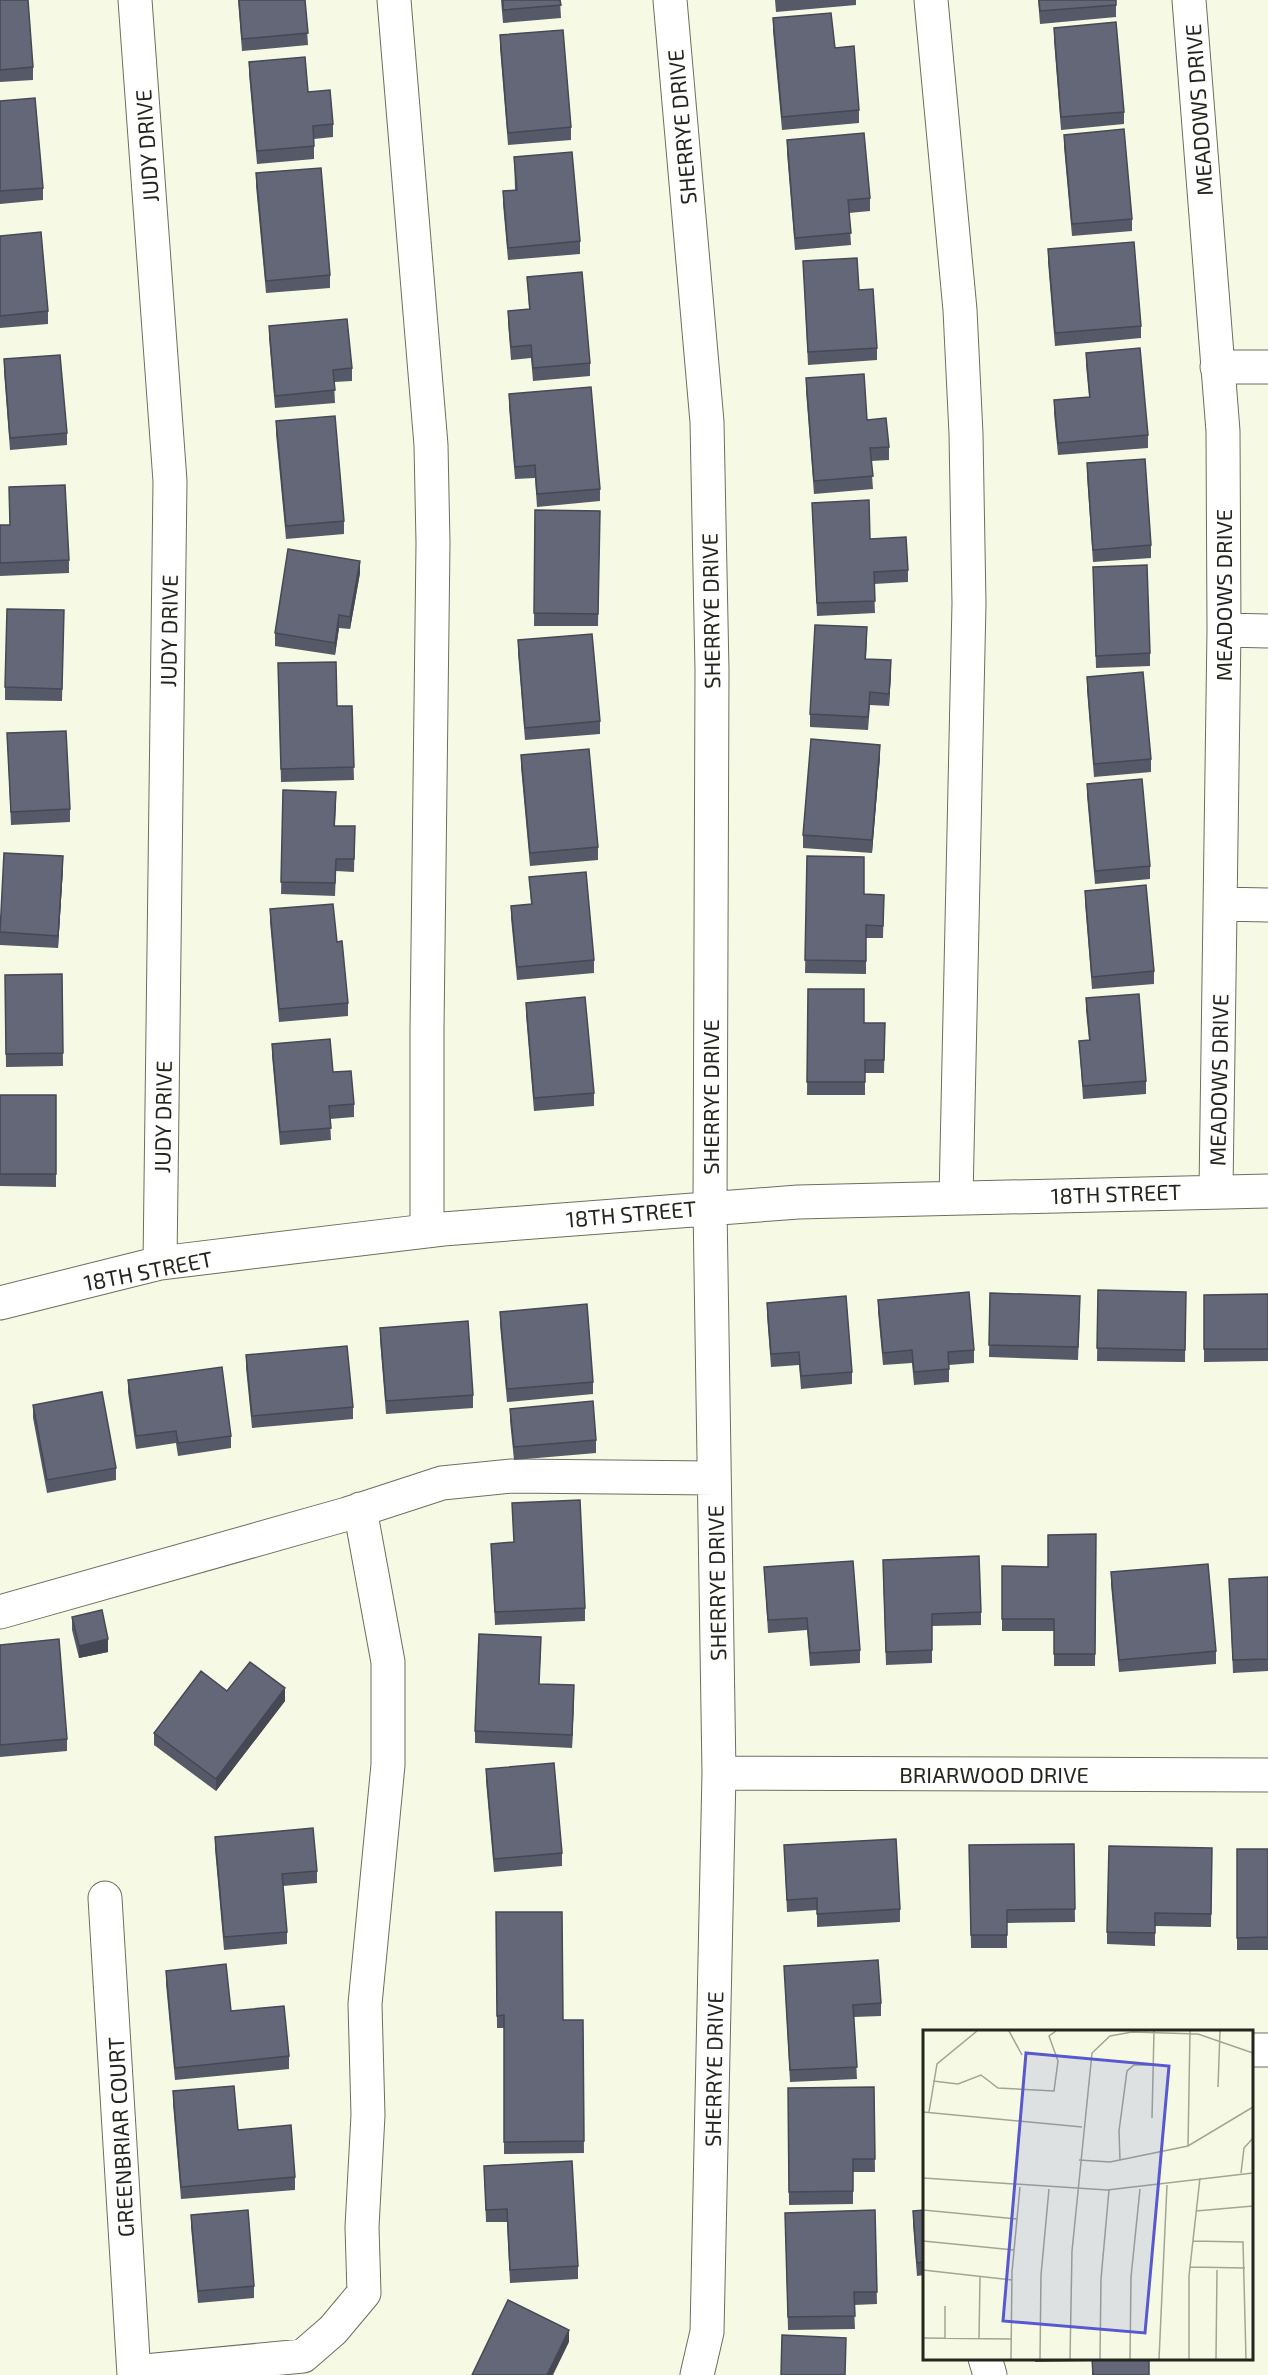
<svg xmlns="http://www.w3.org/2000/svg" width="1268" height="2375" font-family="'Exo 2',sans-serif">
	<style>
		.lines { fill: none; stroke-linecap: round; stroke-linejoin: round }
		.minor-casing { stroke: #6c6f5d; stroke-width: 35 }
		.minor { stroke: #fff; stroke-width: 33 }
		.wall { fill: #565967 }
		.shaded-wall { fill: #464854 }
		.building { fill: #646778; stroke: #464854; stroke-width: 1.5 }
		.labels { text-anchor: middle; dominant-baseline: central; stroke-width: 6; stroke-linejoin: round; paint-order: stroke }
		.street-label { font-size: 22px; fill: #24251d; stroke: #fff }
		.inset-road { fill: none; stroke: #a2a595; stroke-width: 1.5 }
		.view { fill: #5858cf; fill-opacity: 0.15; stroke: #5858cf; stroke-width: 3 }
		.inset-edge { fill: none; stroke: #24251d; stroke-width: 3 }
	</style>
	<rect width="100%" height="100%" fill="#f6fae5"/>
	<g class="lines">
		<defs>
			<path id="minor" d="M135 0 170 481 160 1263
				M394 0 431 445 433 543 427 1029V1231
				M670 0 707 422 712 670 710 1207 719 1773 707 2332 697 2375
				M931 0 960 310 966 434 969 603 956 1198
				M1189 0 1223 431 1224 630 1216 1190
				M1217 367H1268
				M1224 630 1268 631
				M1220 904 1268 905
				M0 1303 160 1263 443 1229 798 1202 1268 1191
				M0 1612 347 1514 442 1483 512 1476 714 1478
				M719 1773 1268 1775
				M105 1898 134 2375
				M1252 2050H1268
				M985 2358 990 2375
				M134 2372 303 2356 333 2330 364 2293 362 2227 368 2115 365 2004 388 1765V1662L360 1509"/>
		</defs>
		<use href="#minor" class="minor-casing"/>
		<use href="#minor" class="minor"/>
	</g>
	<path class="wall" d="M0 0 33 67V80L0 82Z
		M238 0H305L308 45 242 51Z
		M501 0H560L561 18 503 23Z
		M775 0H856V5L776 12Z
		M1038 0H1116V17L1040 24Z
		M773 18 835 48 859 110V123L782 130 773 31Z
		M1054 28 1124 112V124L1061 130 1054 40Z
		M500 35 571 127V140L508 145 500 48Z
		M249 62 308 92 333 124V137L314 139V159L257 164 249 74Z
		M0 101 43 188V200L0 204Z
		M1064 135 1132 219V231L1072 236 1064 147Z
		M787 140 870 198V211L849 213 851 245 795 250 787 153Z
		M514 157 580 241V254L508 260 503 204V191L515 190Z
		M256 173 330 275V288L266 293 256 186Z
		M0 236 48 311V324L0 328Z
		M1048 249 1141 326V338L1055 346 1048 262Z
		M803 261 877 348V360L808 365Z
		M527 277 590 363V376L533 381 531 358 511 360 508 323V311L529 309Z
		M269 326 352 368V381L334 382 335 403 275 408 269 338Z
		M1086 353 1148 435V448L1058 455 1054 413V400L1089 397 1086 365Z
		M4 359 67 433V445L10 450 4 372Z
		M806 378 867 420 889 447V460L871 461 873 489 814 494 806 391Z
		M509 394 600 489V501L537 507 535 478 515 479 509 407Z
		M276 421 344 521V534L286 539 276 434Z
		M1087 463 1151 545V558L1093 562 1087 476Z
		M9 487 69 560V573L0 576V525H10Z
		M812 503 870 539 908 570V582L874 584 875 613 817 616Z
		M535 510 600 511 598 626H534Z
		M1093 567 1150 653V666L1096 668Z
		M360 573 350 629 339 628 335 655 275 646V633Z
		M64 610 62 701 5 700V687Z
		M518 640 600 721V734L525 740 518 653Z
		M867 640 866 659 891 673 889 706 870 705 868 730 810 727V714Z
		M278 663 337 706H352L354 780 281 782Z
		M1087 677 1151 759V772L1094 777 1087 690Z
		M7 733 70 809V822L11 825Z
		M521 755 598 847V860L530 866 521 767Z
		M880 757 872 853 803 848V835Z
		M1087 784 1150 866V879L1095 884 1087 796Z
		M283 790 336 805 335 826H355L354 872 336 871 335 896 281 894Z
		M807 856 864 894 884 895 883 938H866V974L805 973Z
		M63 868 58 948 0 945V931Z
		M529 877 594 960V973L517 980 511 918V906L531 904Z
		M1085 891 1154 971V984L1092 989 1085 903Z
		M270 909 337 942 348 1003V1016L279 1022 270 922Z
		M62 974 63 1066 6 1067 5 975Z
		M808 989 864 1023H885L884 1073H865V1095H807Z
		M1086 998 1146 1081V1094L1083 1099 1079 1041 1089 1040 1086 1010Z
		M526 1003 594 1093V1106L534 1111 526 1015Z
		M272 1044 333 1072 354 1104V1117L330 1119 331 1140 280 1145 272 1056Z
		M0 1095H56V1187L0 1186Z
		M1098 1290 1186 1292 1185 1362 1097 1361Z
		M990 1293 1080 1309 1078 1360 989 1357Z
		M1268 1294V1361L1204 1362V1295Z
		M878 1300 974 1350V1363L949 1365V1382L914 1385 912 1363 883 1365 878 1312Z
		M767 1303 852 1372V1384L801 1389 799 1365 771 1367 767 1316Z
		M500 1312 593 1382V1394L507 1402 500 1325Z
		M380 1328 473 1395V1408L386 1414 380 1340Z
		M246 1355 353 1407V1419L252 1428 246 1368Z
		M128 1380 231 1436V1448L178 1456 176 1443 136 1449 128 1392Z
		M33 1405 116 1468V1480L47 1493 33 1418Z
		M510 1409 596 1440V1453L514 1460 510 1421Z
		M512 1503 585 1608V1621L495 1625 491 1544 514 1542Z
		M1096 1534 1095 1666H1054V1631H1002V1566L1048 1567Z
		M764 1567 860 1650V1663L810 1666 807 1630 768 1633Z
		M883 1572 981 1612V1625L932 1626V1663L886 1665Z
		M1111 1572 1216 1651V1664L1119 1672 1111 1585Z
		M1268 1577V1671L1233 1673 1229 1579Z
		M72 1617 108 1652 79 1658 72 1630Z
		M0 1645 67 1739V1751L0 1757Z
		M541 1650 539 1684 574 1698 572 1748 475 1743V1731Z
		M227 1691 285 1701 216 1791 154 1745V1733Z
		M486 1769 562 1853V1866L494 1872 486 1781Z
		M215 1837 317 1871V1883L283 1886 287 1932V1944L224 1950 215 1849Z
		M1074 1844 1075 1922 1007 1923V1948H971L969 1845Z
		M784 1845 900 1909V1922L817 1927V1910L787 1912Z
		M1212 1848 1211 1927 1155 1926V1946L1107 1944V1932Z
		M1237 1849H1268V1950H1237Z
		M496 1912 563 2020H583L584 2153 504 2154V2028H497Z
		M784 1966 881 2003V2016L854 2017 857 2079 790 2082Z
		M166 1971 231 2011 289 2056V2069L175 2080 166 1984Z
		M874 2087 875 2172H853V2204L789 2205 788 2088Z
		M173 2091 238 2130 295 2177V2190L181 2199 173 2104Z
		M484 2166 578 2266V2279L510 2283 507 2222H486Z
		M875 2210 877 2304 854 2305 855 2329 788 2330 785 2213Z
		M924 2210V2275L917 2276 913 2224V2211Z
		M191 2215 254 2286V2298L198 2303 191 2227Z
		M1035 2358H1149V2375H1092V2361L1035 2362Z"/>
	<path class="shaded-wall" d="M360 561V573L350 629V617Z
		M339 615V628L335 655V643Z
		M891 660V673L889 706V694Z
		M880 745V757L872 853V840Z
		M63 856V868L58 948V936Z
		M108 1639V1652L79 1658V1646Z
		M574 1685V1698L572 1748V1735Z
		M285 1688V1701L216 1791V1779Z
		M569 2330V2342L553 2375H547Z"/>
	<path class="building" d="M0 0H28L33 67 0 70Z
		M239 0H305L308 33 242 39Z
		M503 0H560L561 5 503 10Z
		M1039 0H1116V5L1040 11Z
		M831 13 835 48 854 46 859 110 782 117 773 18Z
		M1116 22 1124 112 1061 117 1054 28Z
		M563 30 571 127 508 133 500 35Z
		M305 57 308 92 330 90 333 124 313 126 314 146 257 151 249 62Z
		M35 98 43 188 0 191V101Z
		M1124 129 1132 219 1072 224 1064 135Z
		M864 133 870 198 848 200 851 233 795 238 787 140Z
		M572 152 580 241 508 248 503 191 517 190 514 157Z
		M321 168 330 275 266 281 256 173Z
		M41 232 48 311 0 316V236Z
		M1134 242 1141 326 1055 333 1048 249Z
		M857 258 859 290 873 289 877 348 808 352 803 261Z
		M582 272 590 363 533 368 531 345 511 347 508 311 530 309 527 277Z
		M347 319 352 368 333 370 335 390 275 396 269 326Z
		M1140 348 1148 435 1058 443 1054 400 1090 397 1086 353Z
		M60 355 67 433 10 438 4 359Z
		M864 374 867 420 886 418 889 447 870 448 873 476 814 481 806 378Z
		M591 387 600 489 537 494 535 465 515 467 509 394Z
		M335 416 344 521 286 526 276 421Z
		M1145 459 1151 545 1093 550 1087 463Z
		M65 485 69 560 0 563V525H10L9 487Z
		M869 500 870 539 906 537 908 570 874 572 875 601 817 603 812 503Z
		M535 510 600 511 598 614 534 613Z
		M288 549 360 561 350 617 339 615 335 643 275 633Z
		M1147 565 1150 653 1096 656 1093 567Z
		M7 609 64 610 62 689 5 687Z
		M815 625 867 627 865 659 891 660 889 694 870 692 868 717 810 714Z
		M592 634 600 721 525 728 518 640Z
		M336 662 337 706H352L354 767 281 769 278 663Z
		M1143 672 1151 759 1094 764 1087 677Z
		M66 731 70 809 11 812 7 733Z
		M811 739 880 745 872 840 803 835Z
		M589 749 598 847 530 853 521 755Z
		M1142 779 1150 866 1095 871 1087 784Z
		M283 790 336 792 334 826H355L354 859H336L335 883 281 882Z
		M4 853 63 856 58 936 0 932Z
		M807 856 864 857V894L884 895 883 926 866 925V961L805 960Z
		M586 872 594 960 517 967 511 906 532 904 529 877Z
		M1146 885 1154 971 1092 977 1085 891Z
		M333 904 337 942 342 941 348 1003 279 1009 270 909Z
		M62 974 63 1053 6 1054 5 975Z
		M808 989H864V1023H885L884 1060H865V1082H807Z
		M1139 994 1146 1081 1083 1086 1079 1041 1090 1040 1086 998Z
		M585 997 594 1093 534 1098 526 1003Z
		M330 1039 333 1072 351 1071 354 1104 329 1106 331 1128 280 1132 272 1044Z
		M0 1095H56V1174H0Z
		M1098 1290 1186 1292 1185 1350 1097 1348Z
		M969 1292 974 1350 948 1352 949 1369 914 1372 912 1350 883 1353 878 1300Z
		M990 1293 1080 1296 1078 1347 989 1345Z
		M1268 1294V1349H1204V1295Z
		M846 1296 852 1372 801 1376 799 1352 771 1354 767 1303Z
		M587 1304 593 1382 507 1389 500 1312Z
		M468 1321 473 1395 386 1401 380 1328Z
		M347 1346 353 1407 252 1416 246 1355Z
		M222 1367 231 1436 178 1443 176 1431 136 1436 128 1380Z
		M102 1392 116 1468 47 1480 33 1405Z
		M593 1401 596 1440 514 1447 510 1409Z
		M580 1500 585 1608 495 1612 491 1544 514 1542 512 1503Z
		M1096 1534 1095 1654H1054V1619H1002V1566L1048 1567V1535Z
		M979 1556 981 1612 932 1614V1650L886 1652 883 1560Z
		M853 1561 860 1650 810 1653 807 1618 768 1620 764 1567Z
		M1208 1564 1216 1651 1119 1660 1111 1572Z
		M1268 1577V1659L1233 1660 1229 1579Z
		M102 1610 108 1639 79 1646 72 1617Z
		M479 1634 541 1637 539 1684 574 1685 572 1735 475 1731Z
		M59 1639 67 1739 0 1745V1645Z
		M250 1662 285 1688 216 1779 154 1733 201 1671 227 1691Z
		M554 1763 562 1853 494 1859 486 1769Z
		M313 1828 317 1871 282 1874 287 1932 224 1937 215 1837Z
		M896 1839 900 1909 817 1914V1898L787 1900 784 1845Z
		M1074 1844 1075 1909 1007 1910V1935H971L969 1845Z
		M1109 1846 1212 1848 1211 1914 1155 1913V1933L1107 1932Z
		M1237 1849H1268V1937L1237 1938Z
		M496 1912H562L563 2020H583L584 2141 504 2142V2015L497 2016Z
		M878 1960 881 2003 853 2005 857 2067 790 2070 784 1966Z
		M226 1964 231 2011 284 2006 289 2056 175 2068 166 1971Z
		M234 2086 238 2130 291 2125 295 2177 181 2187 173 2091Z
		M874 2087 875 2159H853V2191L789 2192 788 2088Z
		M572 2161 578 2266 510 2270 507 2209 486 2210 484 2166Z
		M248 2210 254 2286 198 2291 191 2215Z
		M875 2210 877 2292H854L855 2316 788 2317 785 2213Z
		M924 2210V2262L917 2263 913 2211Z
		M508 2300 569 2330 547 2375H472Z
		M782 2335 846 2338 845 2375H781Z
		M1092 2358H1149V2375H1093Z"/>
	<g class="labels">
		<g class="street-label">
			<text transform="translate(1198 110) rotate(-94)">MEADOWS DRIVE</text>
			<text transform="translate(681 127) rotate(-95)">SHERRYE DRIVE</text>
			<text transform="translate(146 146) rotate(-94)">JUDY DRIVE</text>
			<text transform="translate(1223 595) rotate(-90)">MEADOWS DRIVE</text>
			<text transform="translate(710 611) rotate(-91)">SHERRYE DRIVE</text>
			<text transform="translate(168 631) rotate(-89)">JUDY DRIVE</text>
			<text transform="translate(1218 1080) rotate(-89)">MEADOWS DRIVE</text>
			<text transform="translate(710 1097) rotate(-90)">SHERRYE DRIVE</text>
			<text transform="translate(162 1117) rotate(-89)">JUDY DRIVE</text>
			<text transform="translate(1116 1193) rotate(-2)">18TH STREET</text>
			<text transform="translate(631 1213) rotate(-5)">18TH STREET</text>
			<text transform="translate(148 1270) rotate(-11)">18TH STREET</text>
			<text transform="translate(716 1583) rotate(-91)">SHERRYE DRIVE</text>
			<text x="994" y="1774">BRIARWOOD DRIVE</text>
			<text transform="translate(713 2069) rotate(-89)">SHERRYE DRIVE</text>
			<text transform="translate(120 2137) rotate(-93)">GREENBRIAR COURT</text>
		</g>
	</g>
	<g transform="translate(923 2030)">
		<rect width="330" height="330" fill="#f6fae5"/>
		<path class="inset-road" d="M86 1 99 25M10 51 35 54 58 45 75 58 131 61 135 31 126 6 133 1M295 57 297 1M0 82 159 97M6 82 14 34 54 1M229 88 231 1M265 116 267 1M156 130 187 132 265 116 330 77M197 130 196 101 204 41 211 35H231M318 143 321 118 330 108M0 148 184 160 330 143M0 180 94 189M273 181 330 176M0 211 91 220M270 211 320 212 323 329M267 237 322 238M0 240 89 250M22 276V308M0 308 88 309M56 309 57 247M88 329 89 242 97 157M117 329 118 245 126 159M147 329 149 221 169 23 187 6 209 2 275 4 330 23M177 329 178 249 186 160M207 329 208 247 217 159M236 329 244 155M266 329V246L277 148M293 329 294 240"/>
		<path class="view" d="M103 23 246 36 222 303 80 291Z"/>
		<rect width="330" height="330" class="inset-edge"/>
	</g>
</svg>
